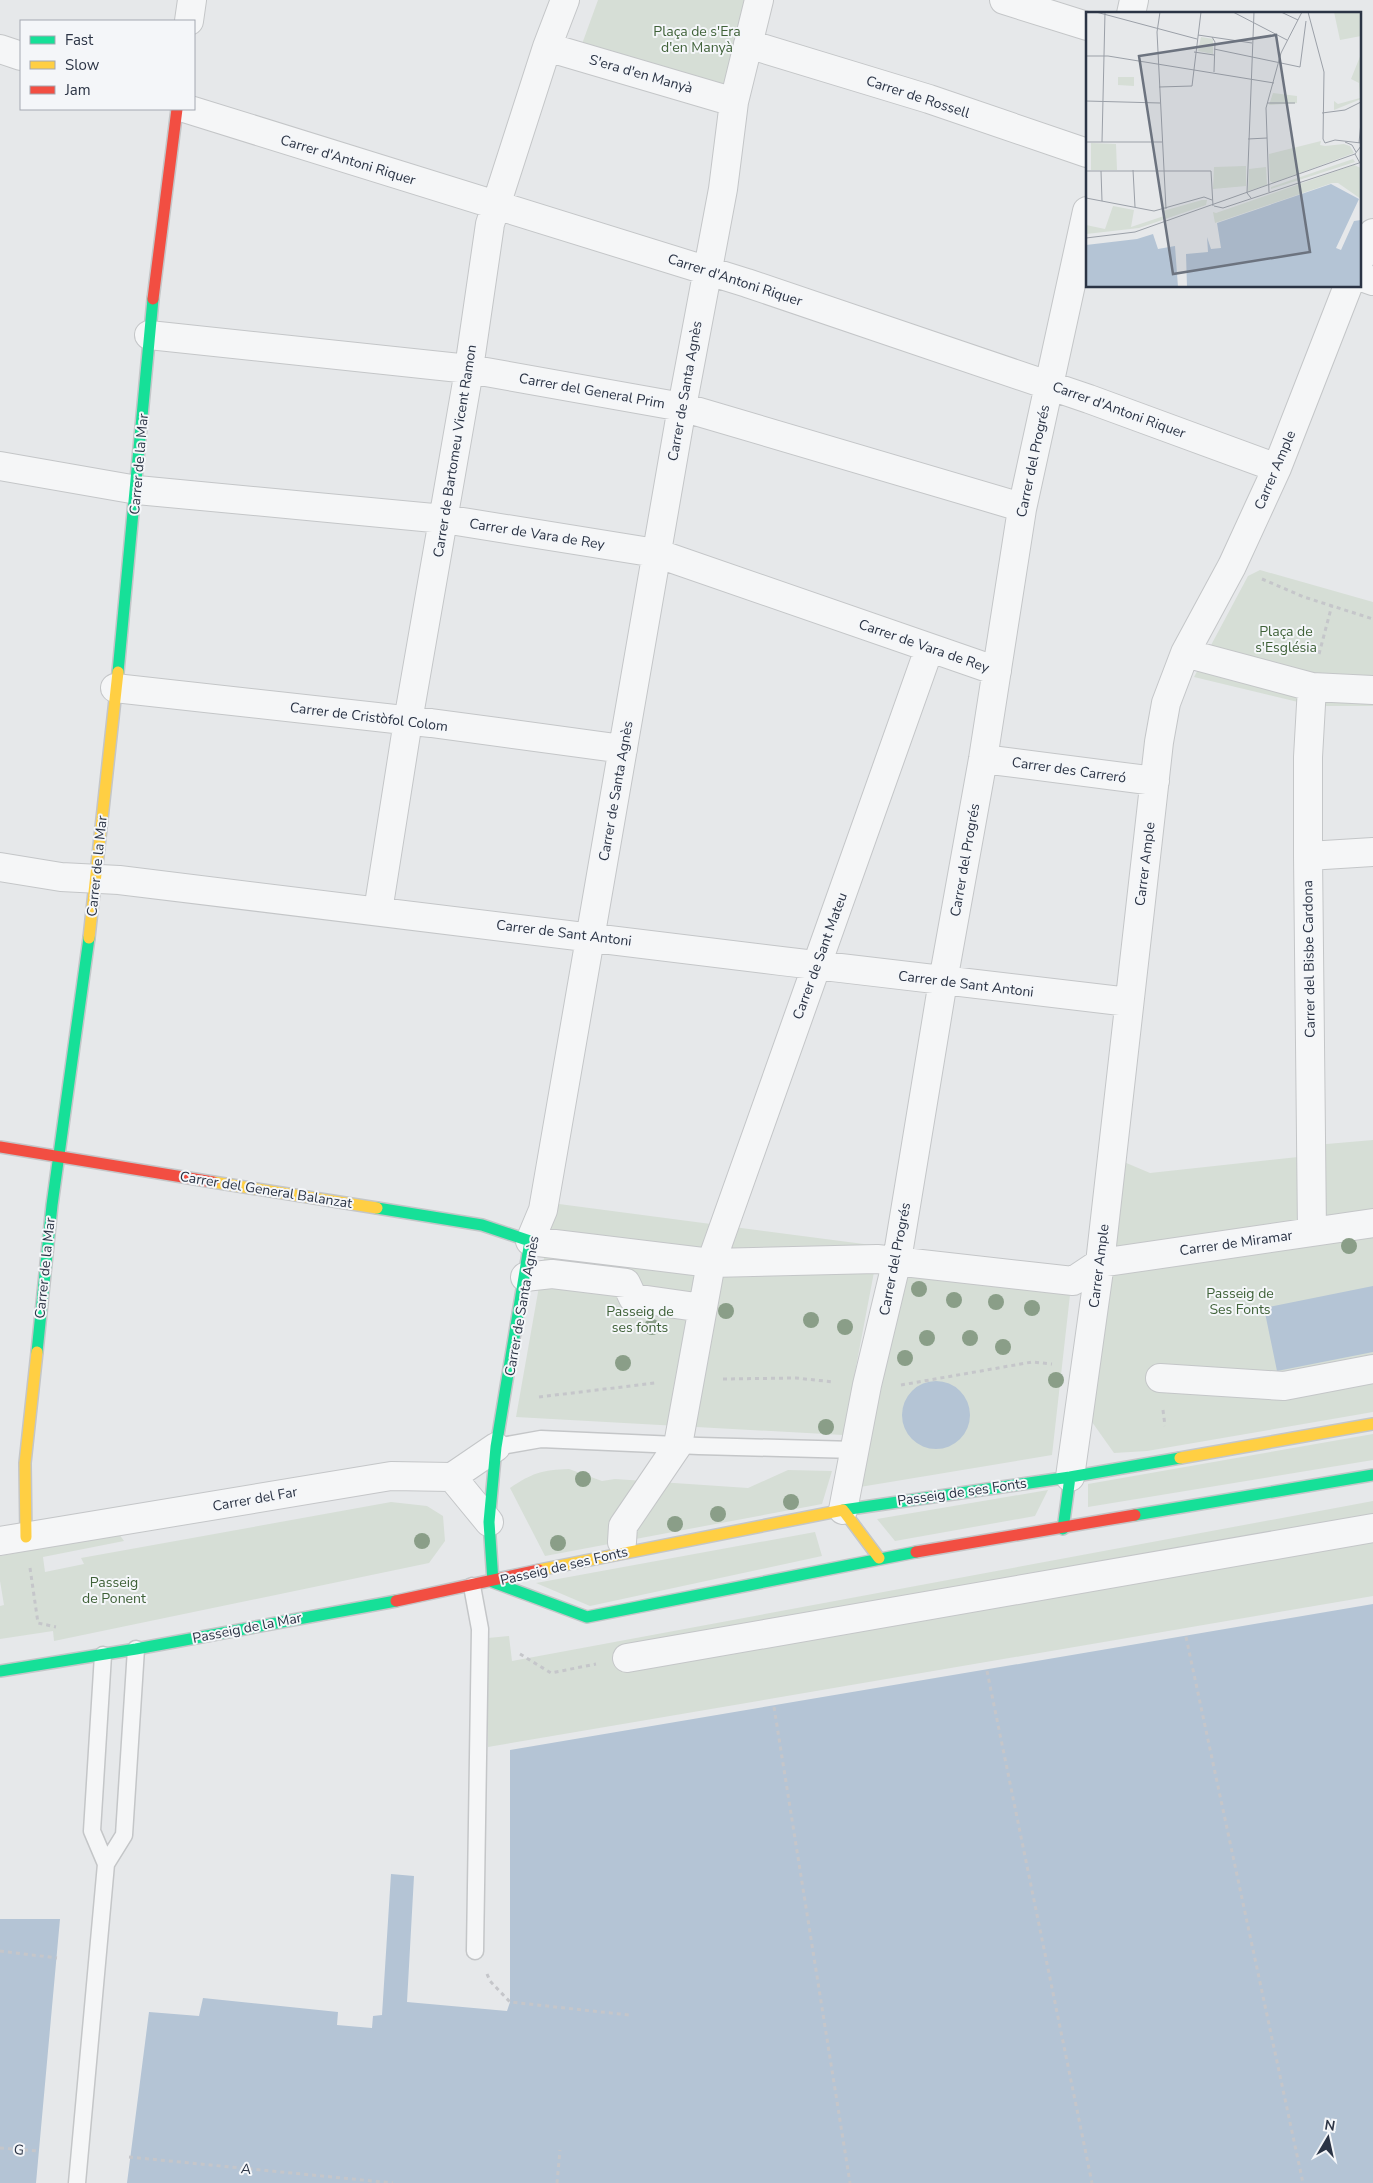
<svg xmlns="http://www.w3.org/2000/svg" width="1373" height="2183" font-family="'Nunito Sans',sans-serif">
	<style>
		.green { fill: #d6ded6 }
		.water { fill: #b4c4d5 }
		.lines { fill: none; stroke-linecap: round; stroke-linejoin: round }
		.lane-casing { stroke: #c4c6c8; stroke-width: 19 }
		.street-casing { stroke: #c4c6c8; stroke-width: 30 }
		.fast-casing { stroke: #c4c6c8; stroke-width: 14 }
		.slow-casing { stroke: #c4c6c8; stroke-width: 14 }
		.jam-casing { stroke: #c4c6c8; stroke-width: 14 }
		.path { stroke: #c5c6ca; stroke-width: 3; stroke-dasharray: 4 4; stroke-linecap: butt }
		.lane { stroke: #f5f6f7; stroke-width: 16 }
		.street { stroke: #f5f6f7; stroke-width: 28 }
		.fast { stroke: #16e098; stroke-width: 11 }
		.slow { stroke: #ffcf43; stroke-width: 11 }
		.jam { stroke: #f24e42; stroke-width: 11 }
		.tree { fill: #8a9e88 }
		.labels { text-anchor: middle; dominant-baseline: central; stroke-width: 4; stroke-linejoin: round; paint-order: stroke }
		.park-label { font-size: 14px; fill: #3f6138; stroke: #f4f6f9 }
		.street-label { font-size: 14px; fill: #2b3445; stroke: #f4f6f9 }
		.inset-road { fill: none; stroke: #9ba0a8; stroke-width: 1 }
		.view { fill: #6c737f; fill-opacity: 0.15; stroke: #6c737f; stroke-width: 2.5 }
		.inset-edge { fill: none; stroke: #2b3445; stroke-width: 2.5 }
	</style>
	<rect width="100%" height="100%" fill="#e6e8ea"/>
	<path class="green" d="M598 0H749L725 89 582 44Z
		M1260 570 1373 602V706H1318L1298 702 1194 677 1248 576Z
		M1373 1140V1412L1147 1451 1114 1453 1092 1422 1124 1162 1150 1173 1298 1157 1315 1145Z
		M559 1204 879 1246 843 1435 516 1417 552 1213Z
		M907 1272 1071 1286 1052 1455 860 1487 858 1484Z
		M1373 1434V1460L1088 1507V1484Z
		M569 1469 602 1481 615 1479 748 1488 788 1470 832 1471 822 1504 545 1556 510 1488C532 1473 542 1470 569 1469Z
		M1048 1490 1035 1516 895 1541 877 1519Z
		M1373 1501V1596L488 1747V1638L509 1636 512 1661Z
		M391 1502 427 1506 443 1516 445 1541 429 1563 54 1641 53 1631 0 1639V1606L4 1605 0 1581V1556L119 1534 124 1541 43 1557 45 1572 84 1564 81 1558Z
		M815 1532 822 1556 590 1606 536 1583Z"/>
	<path class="water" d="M1373 1286V1352L1277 1371 1264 1308Z
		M902 1415a34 34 0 1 1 68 0a34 34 0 1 1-68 0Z
		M1373 1604V2183H127L149 2012 199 2016 203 1998 338 2012 337 2025 372 2028 373 2016 382 2015 391 1874 414 1876 407 2002 507 2011 510 2002V1750Z
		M0 1919H60L36 2183H0Z"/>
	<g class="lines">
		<defs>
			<path id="lane" d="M496 1447 541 1439 699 1446 855 1450
				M472 1586 480 1629 475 1951
				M103 1655 92 1831 106 1864
				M77 2183 106 1864 124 1835 136 1649"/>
			<path id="street" d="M759 0 734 102 723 189 682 407 543 1210 530 1241 711 1263 877 1259 1073 1281 1100 1263 1373 1223
				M1004 0 1087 26
				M1131 14 1134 0
				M189 21 192 0
				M748 44 929 99 1087 153
				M547 47 734 102
				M0 49 21 56
				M187 109 747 283 1089 399 1277 468
				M1359 261 1373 233
				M1359 276 1373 281
				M149 335 469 369 682 407 1014 505 1022 509
				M0 466 137 490 444 519 656 553 997 671
				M1185 653 1312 687 1373 690
				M1312 687 1308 757V856L1312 1232
				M115 688 431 723 623 749
				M983 759 1155 781
				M1308 856 1373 852
				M0 867 61 877 119 880C456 920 792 964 1129 1002
				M378 911 408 721 467 382 490 224 547 47 565 0
				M525 1277 552 1274 626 1283 633 1298 703 1308
				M1160 1378 1284 1386 1373 1369
				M452 1477 496 1447
				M1070 1477 1100 1263 1159 742 1166 703 1185 653 1232 566 1277 468 1348 286
				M843 1510 867 1385 897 1260 943 981 983 759 1022 509 1087 211
				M0 1541 391 1476 452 1477 489 1522
				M622 1542 623 1526 678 1445 711 1263 929 649
				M627 1658 1373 1528"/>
			<path id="fast" d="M118 672 153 299
				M377 1208 482 1225 530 1241 496 1447 489 1522 493 1582
				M37 1352 52 1205 89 938
				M843 1510 1070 1477 1180 1458
				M1135 1515 1373 1475
				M1063 1529 1070 1477
				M493 1582 587 1617 916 1552
				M0 1671 136 1649 396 1601"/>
			<path id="slow" d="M89 938 118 672
				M213 1182 377 1208
				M1180 1458 1373 1424
				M843 1510 879 1558
				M26 1537 25 1463 37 1352
				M539 1570 843 1510"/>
			<path id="jam" d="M153 299 177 109
				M0 1147 213 1182
				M916 1552 1135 1515
				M396 1601 539 1570"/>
		</defs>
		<use href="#lane" class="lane-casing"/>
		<use href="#street" class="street-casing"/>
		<use href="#fast" class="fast-casing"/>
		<use href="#slow" class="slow-casing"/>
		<use href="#jam" class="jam-casing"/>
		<path class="path" d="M1262 579 1304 597 1373 619
			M1319 654 1332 605
			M723 1379 796 1378 834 1382
			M901 1385 1032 1362 1052 1364
			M539 1397 655 1383
			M1163 1410 1165 1426
			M30 1568 38 1623 56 1627
			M1186 1637 1303 2183
			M520 1654 551 1673 596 1664
			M987 1671 1092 2183
			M774 1707 850 2183
			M0 1951 57 1958
			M487 1974 490 1981 510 2002 629 2015
			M0 2148 39 2151
			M129 2157 393 2183
			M557 2183 560 2150"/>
		<use href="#lane" class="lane"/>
		<use href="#street" class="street"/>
		<use href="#fast" class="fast"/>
		<use href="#slow" class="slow"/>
		<use href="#jam" class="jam"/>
	</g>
	<g class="tree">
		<circle cx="1349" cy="1246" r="8"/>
		<circle cx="919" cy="1289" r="8"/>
		<circle cx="954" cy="1300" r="8"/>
		<circle cx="996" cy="1302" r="8"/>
		<circle cx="1032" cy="1308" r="8"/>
		<circle cx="726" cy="1311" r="8"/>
		<circle cx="811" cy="1320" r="8"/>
		<circle cx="652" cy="1327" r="8"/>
		<circle cx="845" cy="1327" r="8"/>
		<circle cx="927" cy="1338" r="8"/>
		<circle cx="970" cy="1338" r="8"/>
		<circle cx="1003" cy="1347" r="8"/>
		<circle cx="905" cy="1358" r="8"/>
		<circle cx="623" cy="1363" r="8"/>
		<circle cx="1056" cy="1380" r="8"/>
		<circle cx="826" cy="1427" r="8"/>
		<circle cx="583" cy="1479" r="8"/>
		<circle cx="791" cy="1502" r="8"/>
		<circle cx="718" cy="1514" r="8"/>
		<circle cx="675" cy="1524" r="8"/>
		<circle cx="422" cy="1541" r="8"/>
		<circle cx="558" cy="1543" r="8"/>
	</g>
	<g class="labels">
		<g class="park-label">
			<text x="697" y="31">Plaça de s'Era<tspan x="697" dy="16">d'en Manyà</tspan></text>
			<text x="1286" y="631">Plaça de<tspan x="1286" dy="16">s'Església</tspan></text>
			<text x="1240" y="1293">Passeig de<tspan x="1240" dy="16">Ses Fonts</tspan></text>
			<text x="640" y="1311">Passeig de<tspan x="640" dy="16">ses fonts</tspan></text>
			<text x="114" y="1582">Passeig<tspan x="114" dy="16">de Ponent</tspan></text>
		</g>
		<g class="street-label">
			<text transform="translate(641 74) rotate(16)">S'era d'en Manyà</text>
			<text transform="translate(918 97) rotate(18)">Carrer de Rossell</text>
			<text transform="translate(348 160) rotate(17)">Carrer d'Antoni Riquer</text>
			<text transform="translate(735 280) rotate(18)">Carrer d'Antoni Riquer</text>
			<text transform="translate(592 391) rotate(10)">Carrer del General Prim</text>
			<text transform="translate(685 391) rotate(-80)">Carrer de Santa Agnès</text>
			<text transform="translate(1119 410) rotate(20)">Carrer d'Antoni Riquer</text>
			<text transform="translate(455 451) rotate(-81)">Carrer de Bartomeu Vicent Ramon</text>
			<text transform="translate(1033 461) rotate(-78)">Carrer del Progrés</text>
			<text transform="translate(139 464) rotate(-85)">Carrer de la Mar</text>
			<text transform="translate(1275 470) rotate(-67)">Carrer Ample</text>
			<text transform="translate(537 534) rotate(9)">Carrer de Vara de Rey</text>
			<text transform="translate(924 646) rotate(19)">Carrer de Vara de Rey</text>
			<text transform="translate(369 717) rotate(7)">Carrer de Cristòfol Colom</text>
			<text transform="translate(1069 770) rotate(8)">Carrer des Carreró</text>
			<text transform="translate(616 791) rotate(-80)">Carrer de Santa Agnès</text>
			<text transform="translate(965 860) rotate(-80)">Carrer del Progrés</text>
			<text transform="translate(1145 864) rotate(-83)">Carrer Ample</text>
			<text transform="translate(97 866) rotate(-84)">Carrer de la Mar</text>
			<text transform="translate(564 933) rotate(7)">Carrer de Sant Antoni</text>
			<text transform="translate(820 956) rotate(-70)">Carrer de Sant Mateu</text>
			<text transform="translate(1309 959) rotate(-91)">Carrer del Bisbe Cardona</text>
			<text transform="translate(966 984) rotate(7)">Carrer de Sant Antoni</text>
			<text transform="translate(266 1190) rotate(9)">Carrer del General Balanzat</text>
			<text transform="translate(1236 1243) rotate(-8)">Carrer de Miramar</text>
			<text transform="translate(895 1259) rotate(-79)">Carrer del Progrés</text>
			<text transform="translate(1099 1266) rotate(-83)">Carrer Ample</text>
			<text transform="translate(45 1268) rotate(-84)">Carrer de la Mar</text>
			<text transform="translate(522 1306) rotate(-80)">Carrer de Santa Agnès</text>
			<text transform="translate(962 1492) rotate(-8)">Passeig de ses Fonts</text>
			<text transform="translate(255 1499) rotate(-10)">Carrer del Far</text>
			<text transform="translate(564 1566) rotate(-13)">Passeig de ses Fonts</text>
			<text transform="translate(247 1628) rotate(-11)">Passeig de la Mar</text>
			<text transform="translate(19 2150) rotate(5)">G</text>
			<text transform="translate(246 2169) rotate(6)">A</text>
		</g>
	</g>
	<g transform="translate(1086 12)">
		<rect width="275" height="275" fill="#e6e8ea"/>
		<path d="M248 0H275V24L254 28ZM115 25 127 27V42L112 39ZM275 42V87L248 98V89L252 92 274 86 273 71 265 67ZM32 65H48V74L32 73ZM187 81 211 84V91L183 93ZM235 129 234 133 239 134 258 132 264 134 268 141 187 171 184 169 183 142ZM5 131 30 132 31 158H5ZM267 147 269 150 185 177V175ZM268 153 275 156V187L252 171H246L129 211 127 200 130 201ZM160 154V174L127 177 128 155ZM180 155 181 173 162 179 163 157ZM116 188H121L120 193 53 216 0 222V213L19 217 27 194 48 198 45 215 78 204 77 199Z" fill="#d6ded6"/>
		<path d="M245 172 273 187 250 236 255 238 268 209 275 208V275H101L100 242 122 240 121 225 125 237 135 236 131 211ZM67 222 72 237 89 234 92 275H0V233L51 227Z" fill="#b4c4d5"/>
		<path class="inset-road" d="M10 0 111 27M74 0 71 20 80 197M147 0 201 28M195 0 212 8M222 0 238 60 237 127 239 131 249 128 275 131M112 23 166 31M126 25 129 30 128 60M128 37 214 55 220 9M108 40 128 43M0 44H22L188 71M73 75 106 74 115 0M0 89 74 91M181 91H209M236 101 259 98 275 90M162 127 181 126M0 130H76M16 130 19 0M259 130 266 133 270 140M273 131 275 110M275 134 269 142 275 153M47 158 49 195M0 159H125L127 194M15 159 16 189M183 180 180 96 195 41 216 0M0 186 68 199 118 185 126 188M165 186 161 181 168 0M128 194 137 196 273 151M0 226 49 220 269 142"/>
		<path class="view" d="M190 23 224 240 87 262 53 44Z"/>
		<rect width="275" height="275" class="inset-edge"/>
	</g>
	<rect x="20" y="20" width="175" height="90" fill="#f4f6f9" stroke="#a4a8b1"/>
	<rect x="30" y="36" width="25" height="8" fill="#16e098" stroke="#a4a8b1"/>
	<text x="65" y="45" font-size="15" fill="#2b3445">Fast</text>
	<rect x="30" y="61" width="25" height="8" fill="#ffcf43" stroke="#a4a8b1"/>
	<text x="65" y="70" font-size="15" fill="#2b3445">Slow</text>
	<rect x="30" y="86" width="25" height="8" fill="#f24e42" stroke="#a4a8b1"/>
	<text x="65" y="95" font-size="15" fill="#2b3445">Jam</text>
	<g transform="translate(1328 2138) rotate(9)" stroke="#f4f6f9" stroke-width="4" paint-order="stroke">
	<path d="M0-4L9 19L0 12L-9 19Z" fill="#2b3445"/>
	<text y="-8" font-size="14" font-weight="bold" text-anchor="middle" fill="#2b3445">N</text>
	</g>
</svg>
